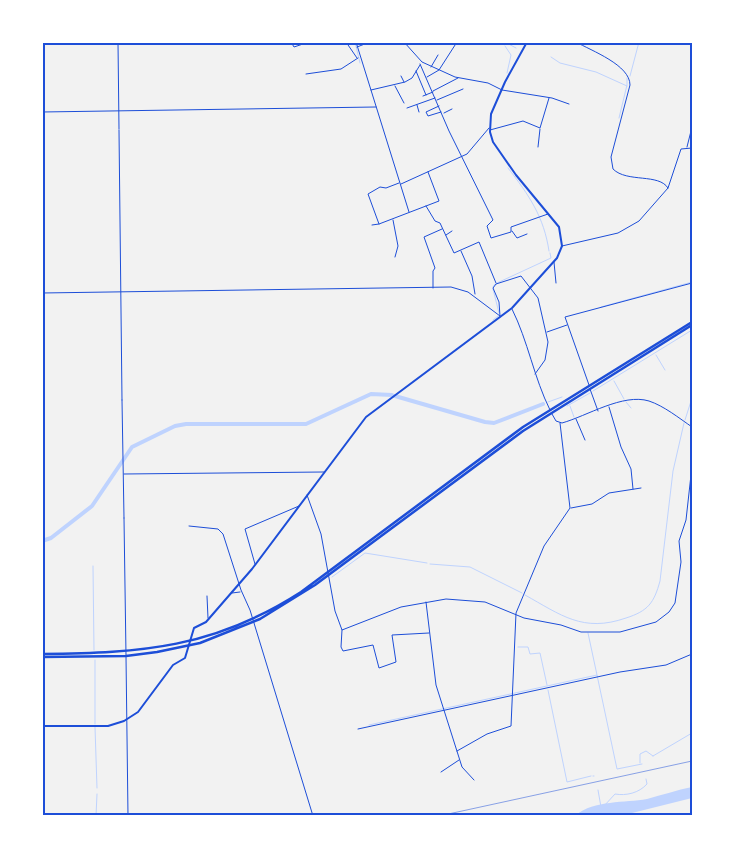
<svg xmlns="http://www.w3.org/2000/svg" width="735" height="858" font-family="'Sofia Sans Condensed',sans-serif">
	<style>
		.water { fill: #bfd3fe }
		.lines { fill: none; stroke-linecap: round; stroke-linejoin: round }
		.stream { stroke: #bfd3fe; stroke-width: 1 }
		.river { stroke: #bfd3fe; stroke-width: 4 }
		.path { stroke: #1d4ed8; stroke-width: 0.5 }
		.minor { stroke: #1d4ed8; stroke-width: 1 }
		.tertiary { stroke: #1d4ed8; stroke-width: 1 }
		.secondary { stroke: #1d4ed8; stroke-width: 2 }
		.trunk { stroke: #1d4ed8; stroke-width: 2.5 }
		.neatline { fill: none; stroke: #1d4ed8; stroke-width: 2 }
	</style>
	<rect width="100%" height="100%" fill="#f2f2f2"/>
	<path class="water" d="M692 787V798L624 815H576C594 800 625 803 647 799 662 795 677 790 692 787Z"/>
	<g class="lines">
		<path class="stream" d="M355 42 360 63
			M503 42 504 44
			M505 42 516 48
			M618 42 639 44
			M505 46 511 55 507 73
			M551 57 560 63 596 72 627 86
			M630 76 639 42
			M619 118 627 85V78
			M508 168C529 195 544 217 549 251
			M497 283 551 258 550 253
			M493 287 495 284
			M493 289 499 313
			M601 307 692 282
			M493 320 498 316
			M656 355 665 370
			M614 381 624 399
			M593 391 692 330
			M548 402 562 397
			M626 402 631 408
			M567 406 590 393
			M570 406 574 417
			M685 420 692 398
			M430 564 470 567 522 593
			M93 566 94 650
			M332 577 365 553 427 563
			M525 595C561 615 583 633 626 618 648 611 654 603 660 581L673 471 684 423
			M588 633 597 675
			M518 647H528L530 654 540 653 547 685
			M95 660V724
			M548 690 567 782 591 776
			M369 725 597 675 617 769 642 764
			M95 727 97 788
			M653 756 692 733
			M640 763V754L646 751 653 756
			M593 776H594
			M598 790 601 807
			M604 806 615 794C626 796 639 793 647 784L646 779
			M96 816 97 794"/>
		<path class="river" d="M395 396 485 422 494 423 543 404
			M42 541 51 538 92 506 132 447 175 426 186 424H306L371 394 392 395"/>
		<path class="path" d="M439 816 692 761"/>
		<path class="minor" d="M118 42 119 129
			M291 42 294 47 309 42
			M346 42 357 58
			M356 42 409 212
			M373 42V43
			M404 42 422 62 455 77 488 83 502 90 552 98 569 104
			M357 47 370 42
			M420 64 449 131 493 220 487 226 491 238 511 232V227L548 214
			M431 67 438 55
			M416 71 426 95
			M306 74 341 69 358 58
			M401 76 404 82
			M427 77 439 70 457 42
			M395 86 404 103
			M371 90 405 82 412 78 420 65
			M433 91 458 78
			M423 96 433 92
			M437 100 463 89
			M417 105 419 112
			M439 106 426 112 428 116 441 112
			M407 108 435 98
			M42 112 376 107
			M444 113 452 109
			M490 130 523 121 540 128 549 98
			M538 147 540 129
			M687 147 692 127
			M401 184 467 154 489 128
			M426 206 435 221 440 223 454 253 479 242 496 283
			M393 220 398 246 395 257
			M379 224 368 194 380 187 386 188 399 183
			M372 225 379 224 439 201 428 172
			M512 231 517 238 527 234
			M446 235 452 231
			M562 246 618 233 639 221 668 188 681 149 692 148
			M461 251 472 276 475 294
			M554 262 556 283
			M433 288V271L435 268 424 237 442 229
			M42 293 451 287 468 292 500 316
			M500 316 499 302 493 288 496 284 521 276 538 298 548 342 545 360 535 374
			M547 332 567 325
			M589 385 565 317 692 283
			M590 389 598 411
			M122 400 124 518
			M609 407 621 447 631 469 633 489
			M576 419 585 440
			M124 474 324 472
			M307 495 321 534 335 611 342 630 401 607 446 599 485 602 524 618 561 625 581 632H620L656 622 669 612 675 603 681 562 679 541 686 520 692 466
			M571 508 592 504 609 493 641 488
			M189 526 218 529 223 534 241 590 250 610 313 816
			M255 564 245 529 299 506
			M232 593 240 592
			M207 596 208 618
			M426 602 436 685 462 767 474 780
			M342 630 341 647 343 651 373 645 379 668 396 662 392 635 429 633
			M126 656 128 816
			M358 729 620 672 666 665 692 654
			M457 751 487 734 511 726 516 613 544 546 570 508 560 423
			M441 772 459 760"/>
		<path class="tertiary" d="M576 42C592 51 630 65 630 85L611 157 613 169C627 183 659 173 668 188
			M119 130 122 400
			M512 309C528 341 534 378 550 410
			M552 414 556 421 562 423C587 416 623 393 649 401 664 406 679 418 692 427
			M124 518 126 655"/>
		<path class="secondary" d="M42 726H108L124 721 138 712 173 665 185 658 194 628 206 622 252 569 366 417 512 308 557 258 562 246 559 227 516 175 493 142 490 132 491 114 505 82 527 42"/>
		<path class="trunk" d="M42 654C142 653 214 648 301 592L523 427 692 322
			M42 657 126 656 157 652 200 643 260 619 315 585 523 431 692 325"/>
	</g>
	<rect width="735" height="858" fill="none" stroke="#ffffff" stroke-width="88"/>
	<rect x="44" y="44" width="647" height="770" class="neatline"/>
</svg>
